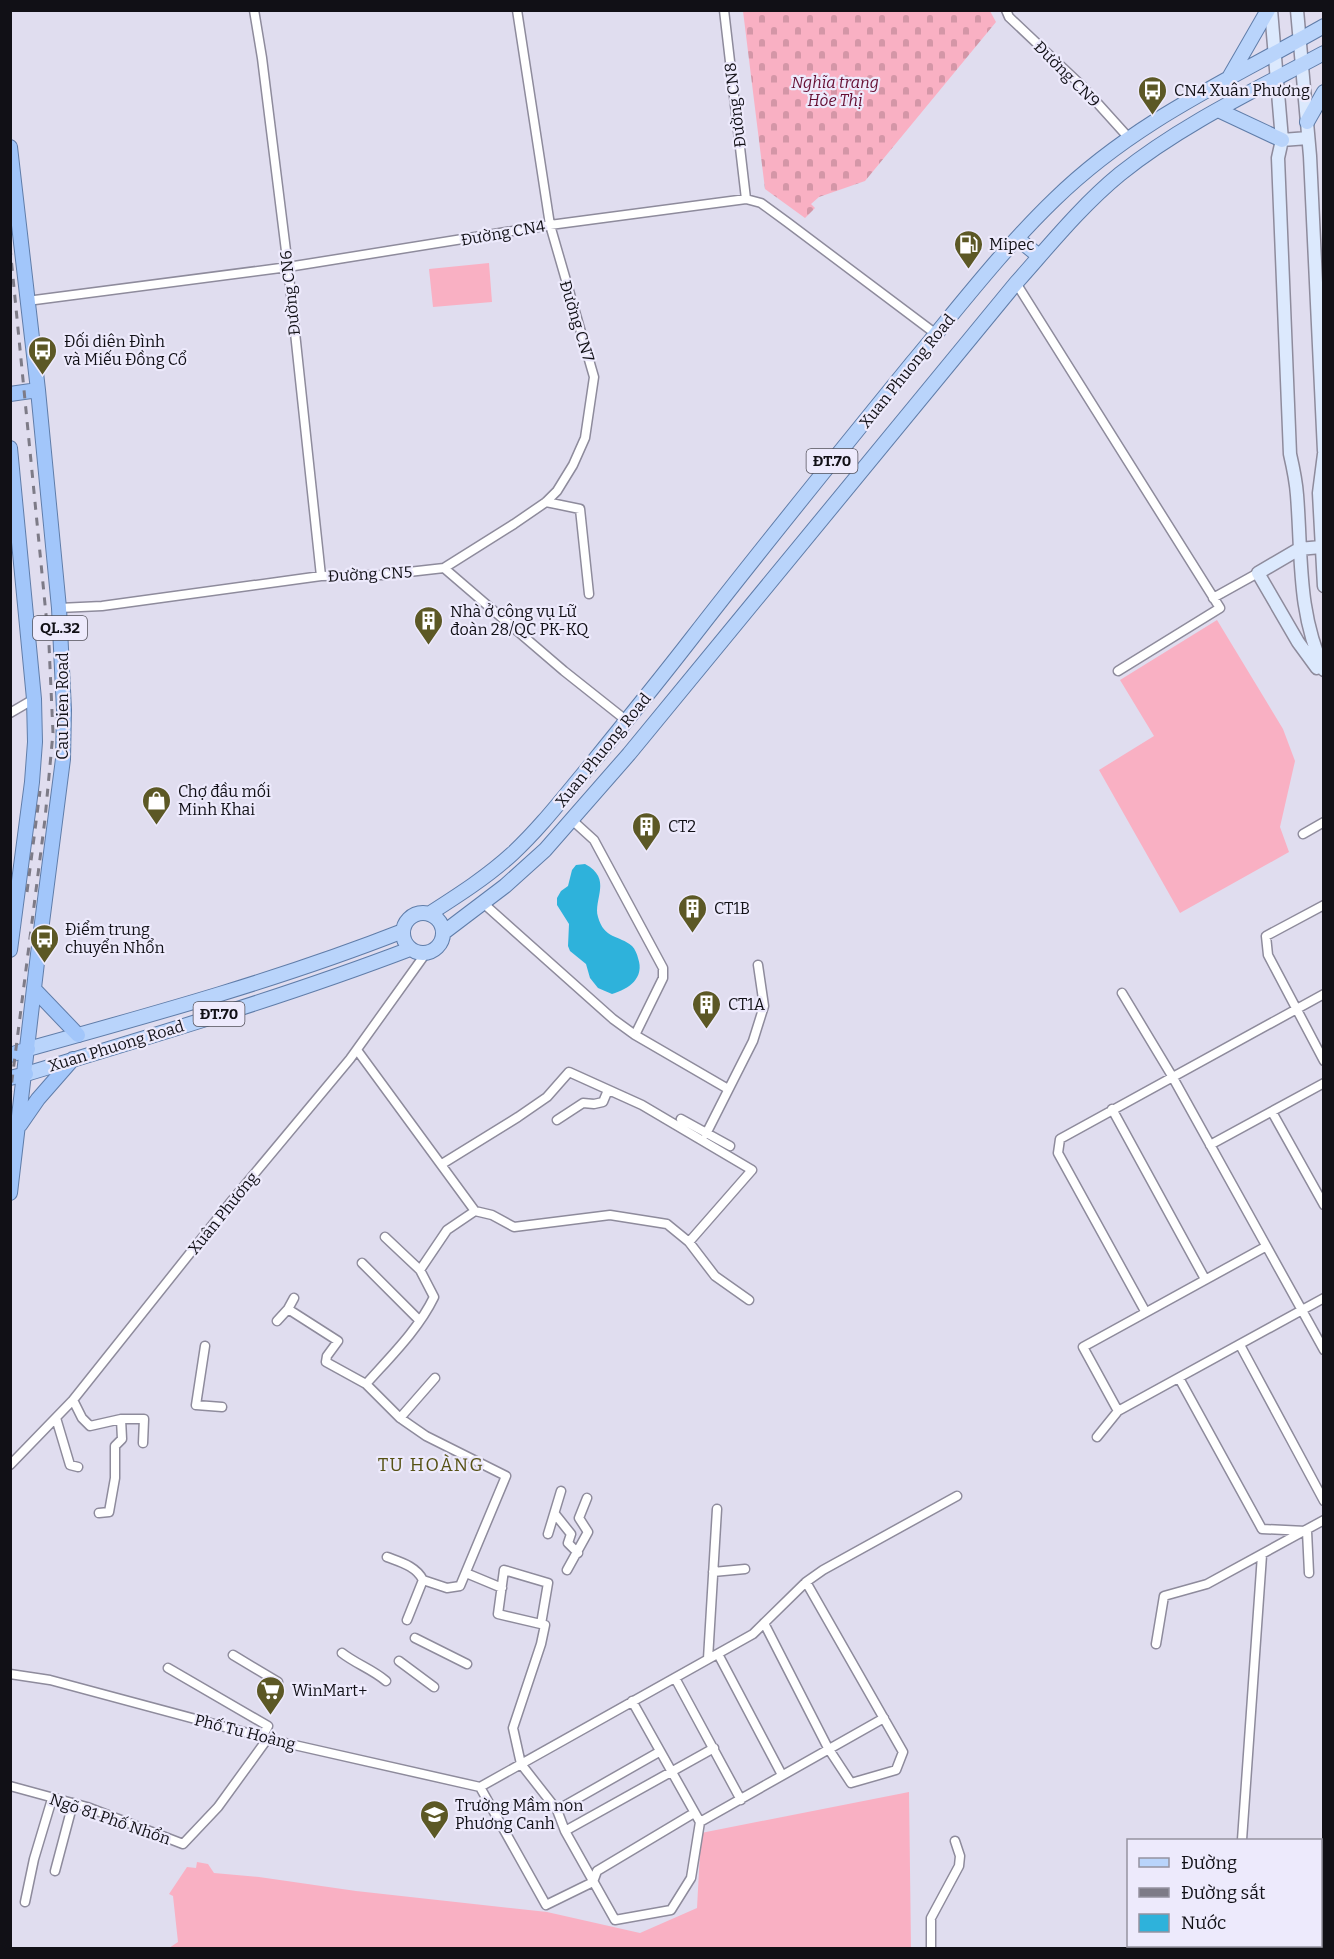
<svg xmlns="http://www.w3.org/2000/svg" width="1334" height="1959" font-family="Bitter,serif">
	<style>
		.cemetery { fill: url(#cemetery-stones) }
		.pitch { fill: #f9b0c3 }
		.water { fill: #2eb2db }
		.lines { fill: none; stroke-linecap: round; stroke-linejoin: round }
		.minor-casing { stroke: #8e8b9c; stroke-width: 11 }
		.secondary-casing { stroke: #8e8b9c; stroke-width: 15 }
		.primary-casing { stroke: #607da9; stroke-width: 16 }
		.trunk-casing { stroke: #607da9; stroke-width: 16 }
		.minor { stroke: #fff; stroke-width: 8 }
		.secondary { stroke: #dce9fd; stroke-width: 12 }
		.primary { stroke: #b9d4fb; stroke-width: 14 }
		.trunk { stroke: #a2c6fa; stroke-width: 14 }
		.rail { stroke: #7d7b87; stroke-width: 3; stroke-dasharray: 8 8; stroke-linecap: butt }
		.labels { text-anchor: middle; dominant-baseline: central; stroke-width: 4.5; stroke-linejoin: round; paint-order: stroke }
		.shield { fill: #edeafc; stroke: #53515b; stroke-width: 1.5 }
		.shield-label { font-size: 15px; font-weight: bold; fill: #111016 }
		.street-label { font-size: 16px; fill: #111016; stroke: #edeafc }
		.park-label { font-size: 16px; font-style: italic; fill: #660f33; stroke: #edeafc }
		.poi-label { font-size: 16px; fill: #111016; stroke: #edeafc; text-anchor: start }
		.neighbourhood-label { font-size: 18px; letter-spacing: 1.5px; fill: #565114; stroke: #edeafc }
	</style>
	<defs>
		<pattern id="cemetery-stones" width="16" height="16" patternUnits="userSpaceOnUse" patternTransform="scale(1.5)"><rect width="16" height="16" fill="#f9b0c3"/><path d="M2 7V4a2 2 0 0 1 4 0v3zM10 15v-3a2 2 0 0 1 4 0v3z" fill="#d496a7"/></pattern>
	</defs>
	<rect width="100%" height="100%" fill="#e0ddef"/>
	<path class="cemetery" d="M990 11 996 22 865 181 819 197 811 204 815 208 805 218 765 189 743 11Z"/>
	<path class="pitch" d="M489 263 492 302 433 307 429 269Z
		M1217 620 1283 729 1295 761 1280 827 1289 852 1180 913 1099 770 1154 736 1120 680Z
		M909 1792 911 1948H169L178 1942 173 1896 169 1894 187 1867 196 1868 197 1862 208 1864 214 1873 259 1877 356 1891 547 1912 640 1933 697 1908 701 1833Z"/>
	<path class="water" d="M585 864C613 879 593 899 598 917 604 939 619 935 632 946 635 949 637 954 638 958 645 978 629 989 612 994L598 988 590 978 586 964 570 951 568 946 569 924 557 905V898L561 891 568 886 572 870 576 865Z"/>
	<g class="lines">
		<defs>
			<path id="minor" d="M254 10 262 58 288 267 321 576
				M724 10 746 199
				M1006 10 1009 17 1082 86 1128 137
				M1016 283 1220 608 1118 671
				M27 301 288 267 550 225 746 199 761 203 787 222 936 334
				M546 502 580 509 589 594
				M444 568 564 671 627 721
				M1213 598 1258 573
				M59 608 102 606 321 576 382 575 444 568 514 524 546 502 557 491 573 465 585 438 594 377 550 225 517 10
				M10 713 34 699
				M572 820 594 840 663 968V978L635 1035
				M1303 834 1324 822
				M483 903 613 1019 635 1035 728 1089
				M1324 905 1266 936 1268 955 1324 1061
				M1122 993 1172 1076 1324 1350
				M357 1050 475 1211
				M1112 1109 1205 1279
				M1272 1112 1324 1205
				M681 1119 730 1146
				M557 1120 583 1103 594 1104 603 1102 608 1090
				M706 1134 753 1041 764 1006 758 965
				M1210 1145 1324 1083
				M442 1164 518 1117 547 1097 569 1072 642 1105 752 1170 689 1242 667 1224 610 1215 514 1227 492 1215 475 1211
				M385 1237 420 1270
				M689 1242 715 1276 749 1300
				M362 1263 419 1320
				M294 1298 288 1309 338 1341 327 1356 326 1362 366 1384 400 1418 426 1436 506 1476 460 1586 447 1588 423 1580
				M1145 1311 1058 1153 1060 1139 1324 994
				M277 1321 288 1309
				M1240 1345 1324 1501
				M205 1346 196 1405 222 1407
				M1179 1378 1262 1529 1306 1531
				M366 1384C390 1357 418 1330 434 1297L420 1270 447 1230 475 1211
				M73 1400 82 1418 90 1426 121 1419H144L143 1443
				M1118 1411 1083 1347 1265 1247
				M56 1418 70 1465 78 1467
				M400 1418 435 1378
				M1097 1437 1118 1411 1324 1298
				M10 1465 73 1400 230 1203 350 1059 426 953
				M99 1513 109 1512 115 1478V1446L122 1439 121 1419
				M555 1514 571 1534 568 1543 578 1553
				M1307 1531 1309 1573
				M548 1534 561 1491
				M387 1557C400 1562 416 1566 423 1580
				M567 1570 588 1532 579 1518 587 1498
				M713 1572 745 1569
				M466 1573 502 1588
				M407 1620 423 1580
				M764 1623 828 1748 851 1783 896 1770 903 1752 806 1582
				M541 1624 548 1583 504 1570 498 1614 545 1625 541 1644 513 1728 521 1764 557 1810 565 1831 615 1920 671 1910 691 1878 700 1822 632 1701
				M415 1638 467 1664
				M1156 1644 1164 1596 1207 1584 1324 1520
				M342 1653C356 1664 372 1669 386 1681
				M718 1654 782 1775
				M233 1655 278 1682
				M708 1659 717 1509
				M399 1661 434 1687
				M168 1668 268 1726 262 1737
				M10 1674 50 1680 281 1742 480 1787
				M675 1678 741 1800
				M10 1786 87 1807 183 1844 218 1807 268 1738
				M480 1787 753 1634 806 1582 823 1570 957 1496
				M480 1787 546 1905 593 1882 597 1871 694 1813
				M557 1810 659 1752
				M700 1822 884 1718
				M565 1831 714 1748
				M1242 1840 1262 1555
				M55 1871 73 1803
				M25 1902 34 1859 52 1799
				M931 1948V1918L959 1866 960 1856 955 1841
				M1233 1948V1946"/>
			<path id="secondary" d="M1271 10 1282 140 1278 158 1290 454C1293 467 1296 481 1297 495 1302 557 1297 611 1324 670
				M1297 10 1310 156 1324 451
				M1282 140 1308 138
				M1324 454 1319 493 1324 586
				M1317 668 1298 642 1258 573 1299 549 1321 547"/>
			<path id="primary" d="M1230 76 1268 10
				M1218 110 1282 140
				M1307 122 1324 92
				M1018 239 1039 256
				M403 933a20 20 0 1 1 40 0a20 20 0 1 1-40 0Z
				M429 914C457 896 487 877 512 854 540 828 563 798 588 768 623 725 658 682 692 638 764 545 838 454 912 363 958 308 1003 249 1055 199 1135 121 1229 80 1324 26
				M443 933 505 886 545 850 629 754 1016 283C1049 246 1081 206 1120 174 1181 125 1255 90 1324 53
				M28 1049C154 1014 281 979 403 931
				M26 1074C155 1035 284 997 410 949"/>
			<path id="trunk" d="M10 147 38 390 59 608 64 710 63 759 38 954 10 1193
				M10 394 38 390
				M10 448 34 699 35 742 32 782 10 950
				M34 989 78 1035
				M10 1055 28 1049
				M10 1078 26 1074
				M20 1125 38 1099 73 1059"/>
		</defs>
		<use href="#minor" class="minor-casing"/>
		<use href="#secondary" class="secondary-casing"/>
		<use href="#primary" class="primary-casing"/>
		<use href="#trunk" class="trunk-casing"/>
		<use href="#minor" class="minor"/>
		<use href="#secondary" class="secondary"/>
		<use href="#primary" class="primary"/>
		<use href="#trunk" class="trunk"/>
		<path class="rail" d="M10 247 49 645 53 733 45 819 10 1096
			M27 892 40 791"/>
	</g>
	<defs>
		<symbol id="bus-pin" viewBox="-11 -11 22 30"><path d="M0 17L-7.5 6A9.5 9.5 0 1 1 7.5 6Z" fill="#5c5825" stroke="#edeafc"/><path d="M-5-6H5V4H4V6H2V4H-2V6H-4V4H-5ZM-3.5-4V0h7V-4ZM-3.5 1.2v1.5H-2V1.2ZM2 1.2v1.5H3.5V1.2Z" fill="#fff"/></symbol>
		<symbol id="fuel-pin" viewBox="-11 -11 22 30"><path d="M0 17L-7.5 6A9.5 9.5 0 1 1 7.5 6Z" fill="#5c5825" stroke="#edeafc"/><path d="M-5.5-6h7V0h2V4h1.3V-2.5L3-4.5l.8-.8L6-3V5H2.5V1h-1V6h-7ZM-4.2-4.7v3.2H.2V-4.7Z" fill="#fff"/></symbol>
		<symbol id="building-pin" viewBox="-11 -11 22 30"><path d="M0 17L-7.5 6A9.5 9.5 0 1 1 7.5 6Z" fill="#5c5825" stroke="#edeafc"/><path d="M-4-6H4V6H1V3H-1V6H-4ZM-2.5-4.3h1.7v1.8h-1.7ZM.8-4.3h1.7v1.8H.8ZM-2.5-1h1.7V.8h-1.7ZM.8-1h1.7V.8H.8Z" fill="#fff"/></symbol>
		<symbol id="shop-pin" viewBox="-11 -11 22 30"><path d="M0 17L-7.5 6A9.5 9.5 0 1 1 7.5 6Z" fill="#5c5825" stroke="#edeafc"/><path d="M-5-2.5h2.3a2.7 3.5 0 0 1 5.4 0H5L5.5 6h-11ZM-1.5-2.5h3a1.5 2.3 0 0 0-3 0Z" fill="#fff"/></symbol>
		<symbol id="supermarket-pin" viewBox="-11 -11 22 30"><path d="M0 17L-7.5 6A9.5 9.5 0 1 1 7.5 6Z" fill="#5c5825" stroke="#edeafc"/><path d="M-6-5.5h2.5l.6 2H6L4.5 2H-2.5L-4.4-4H-6ZM-1.5 3.2a1.3 1.3 0 1 0 .1 0ZM3 3.2a1.3 1.3 0 1 0 .1 0Z" fill="#fff"/></symbol>
		<symbol id="school-pin" viewBox="-11 -11 22 30"><path d="M0 17L-7.5 6A9.5 9.5 0 1 1 7.5 6Z" fill="#5c5825" stroke="#edeafc"/><path d="M0-5L7-2L0 1L-7-2ZM-4 1L0 2.5L4 1V4Q0 6-4 4Z" fill="#fff"/></symbol>
	</defs>
	<g fill-rule="evenodd">
		<use href="#bus-pin" x="1136" y="74" width="33" height="45"/>
		<use href="#fuel-pin" x="952" y="228" width="33" height="45"/>
		<use href="#bus-pin" x="26" y="334" width="33" height="45"/>
		<use href="#building-pin" x="412" y="604" width="33" height="45"/>
		<use href="#shop-pin" x="140" y="784" width="33" height="45"/>
		<use href="#building-pin" x="630" y="810" width="33" height="45"/>
		<use href="#building-pin" x="676" y="892" width="33" height="45"/>
		<use href="#bus-pin" x="28" y="922" width="33" height="45"/>
		<use href="#building-pin" x="690" y="988" width="33" height="45"/>
		<use href="#supermarket-pin" x="254" y="1674" width="33" height="45"/>
		<use href="#school-pin" x="418" y="1798" width="33" height="45"/>
	</g>
	<g class="labels">
		<g class="shield">
			<rect x="806.5" y="449" width="51" height="24" rx="4.5"/>
			<rect x="33" y="616" width="54" height="24" rx="4.5"/>
			<rect x="193.5" y="1002" width="51" height="24" rx="4.5"/>
		</g>
		<g class="shield-label">
			<text x="832" y="461">ĐT.70</text>
			<text x="60" y="628">QL.32</text>
			<text x="219" y="1014">ĐT.70</text>
		</g>
		<g class="street-label">
			<text transform="translate(1067 74) rotate(45)">Đường CN9</text>
			<text transform="translate(735 105) rotate(-97)">Đường CN8</text>
			<text transform="translate(503 233) rotate(-10)">Đường CN4</text>
			<text transform="translate(290 293) rotate(-96)">Đường CN6</text>
			<text transform="translate(577 321) rotate(73)">Đường CN7</text>
			<text transform="translate(907 371) rotate(-51)">Xuan Phuong Road</text>
			<text transform="translate(370 574) rotate(-3)">Đường CN5</text>
			<text transform="translate(62 706) rotate(-90)">Cau Dien Road</text>
			<text transform="translate(603 750) rotate(-51)">Xuan Phuong Road</text>
			<text transform="translate(116 1046) rotate(-17)">Xuan Phuong Road</text>
			<text transform="translate(223 1213) rotate(-51)">Xuân Phương</text>
			<text transform="translate(245 1732) rotate(14)">Phố Tu Hoàng</text>
			<text transform="translate(110 1819) rotate(19)">Ngõ 81 Phố Nhổn</text>
		</g>
		<g class="park-label">
			<text x="835" y="82">Nghĩa trang<tspan x="835" dy="18">Hòe Thị</tspan></text>
		</g>
		<g class="poi-label">
			<text x="1174" y="90">CN4 Xuân Phương</text>
			<text x="989" y="244">Mipec</text>
			<text x="64" y="341">Đối diện Đình<tspan x="64" dy="18">và Miếu Đồng Cổ</tspan></text>
			<text x="450" y="611">Nhà ở công vụ Lữ<tspan x="450" dy="18">đoàn 28/QC PK-KQ</tspan></text>
			<text x="178" y="791">Chợ đầu mối<tspan x="178" dy="18">Minh Khai</tspan></text>
			<text x="668" y="826">CT2</text>
			<text x="714" y="908">CT1B</text>
			<text x="65" y="929">Điểm trung<tspan x="65" dy="18">chuyển Nhổn</tspan></text>
			<text x="728" y="1004">CT1A</text>
			<text x="292" y="1690">WinMart+</text>
			<text x="455" y="1805">Trường Mầm non<tspan x="455" dy="18">Phương Canh</tspan></text>
		</g>
		<g class="neighbourhood-label">
			<text x="431" y="1465">TU HOÀNG</text>
		</g>
	</g>
	<rect width="1334" height="1959" fill="none" stroke="#111016" stroke-width="24"/>
	<rect x="1127" y="1839" width="195" height="108" fill="#edeafc" stroke="#9593a0" stroke-width="1.5"/>
	<rect x="1139" y="1858" width="30" height="9" fill="#b9d4fb" stroke="#9593a0" stroke-width="1.5"/>
	<text x="1181" y="1869" font-size="18" fill="#111016">Đường</text>
	<rect x="1139" y="1888" width="30" height="9" fill="#7d7b87" stroke="#9593a0" stroke-width="1.5"/>
	<text x="1181" y="1899" font-size="18" fill="#111016">Đường sắt</text>
	<rect x="1139" y="1914" width="30" height="18" fill="#2eb2db" stroke="#9593a0" stroke-width="1.5"/>
	<text x="1181" y="1929" font-size="18" fill="#111016">Nước</text>
</svg>
